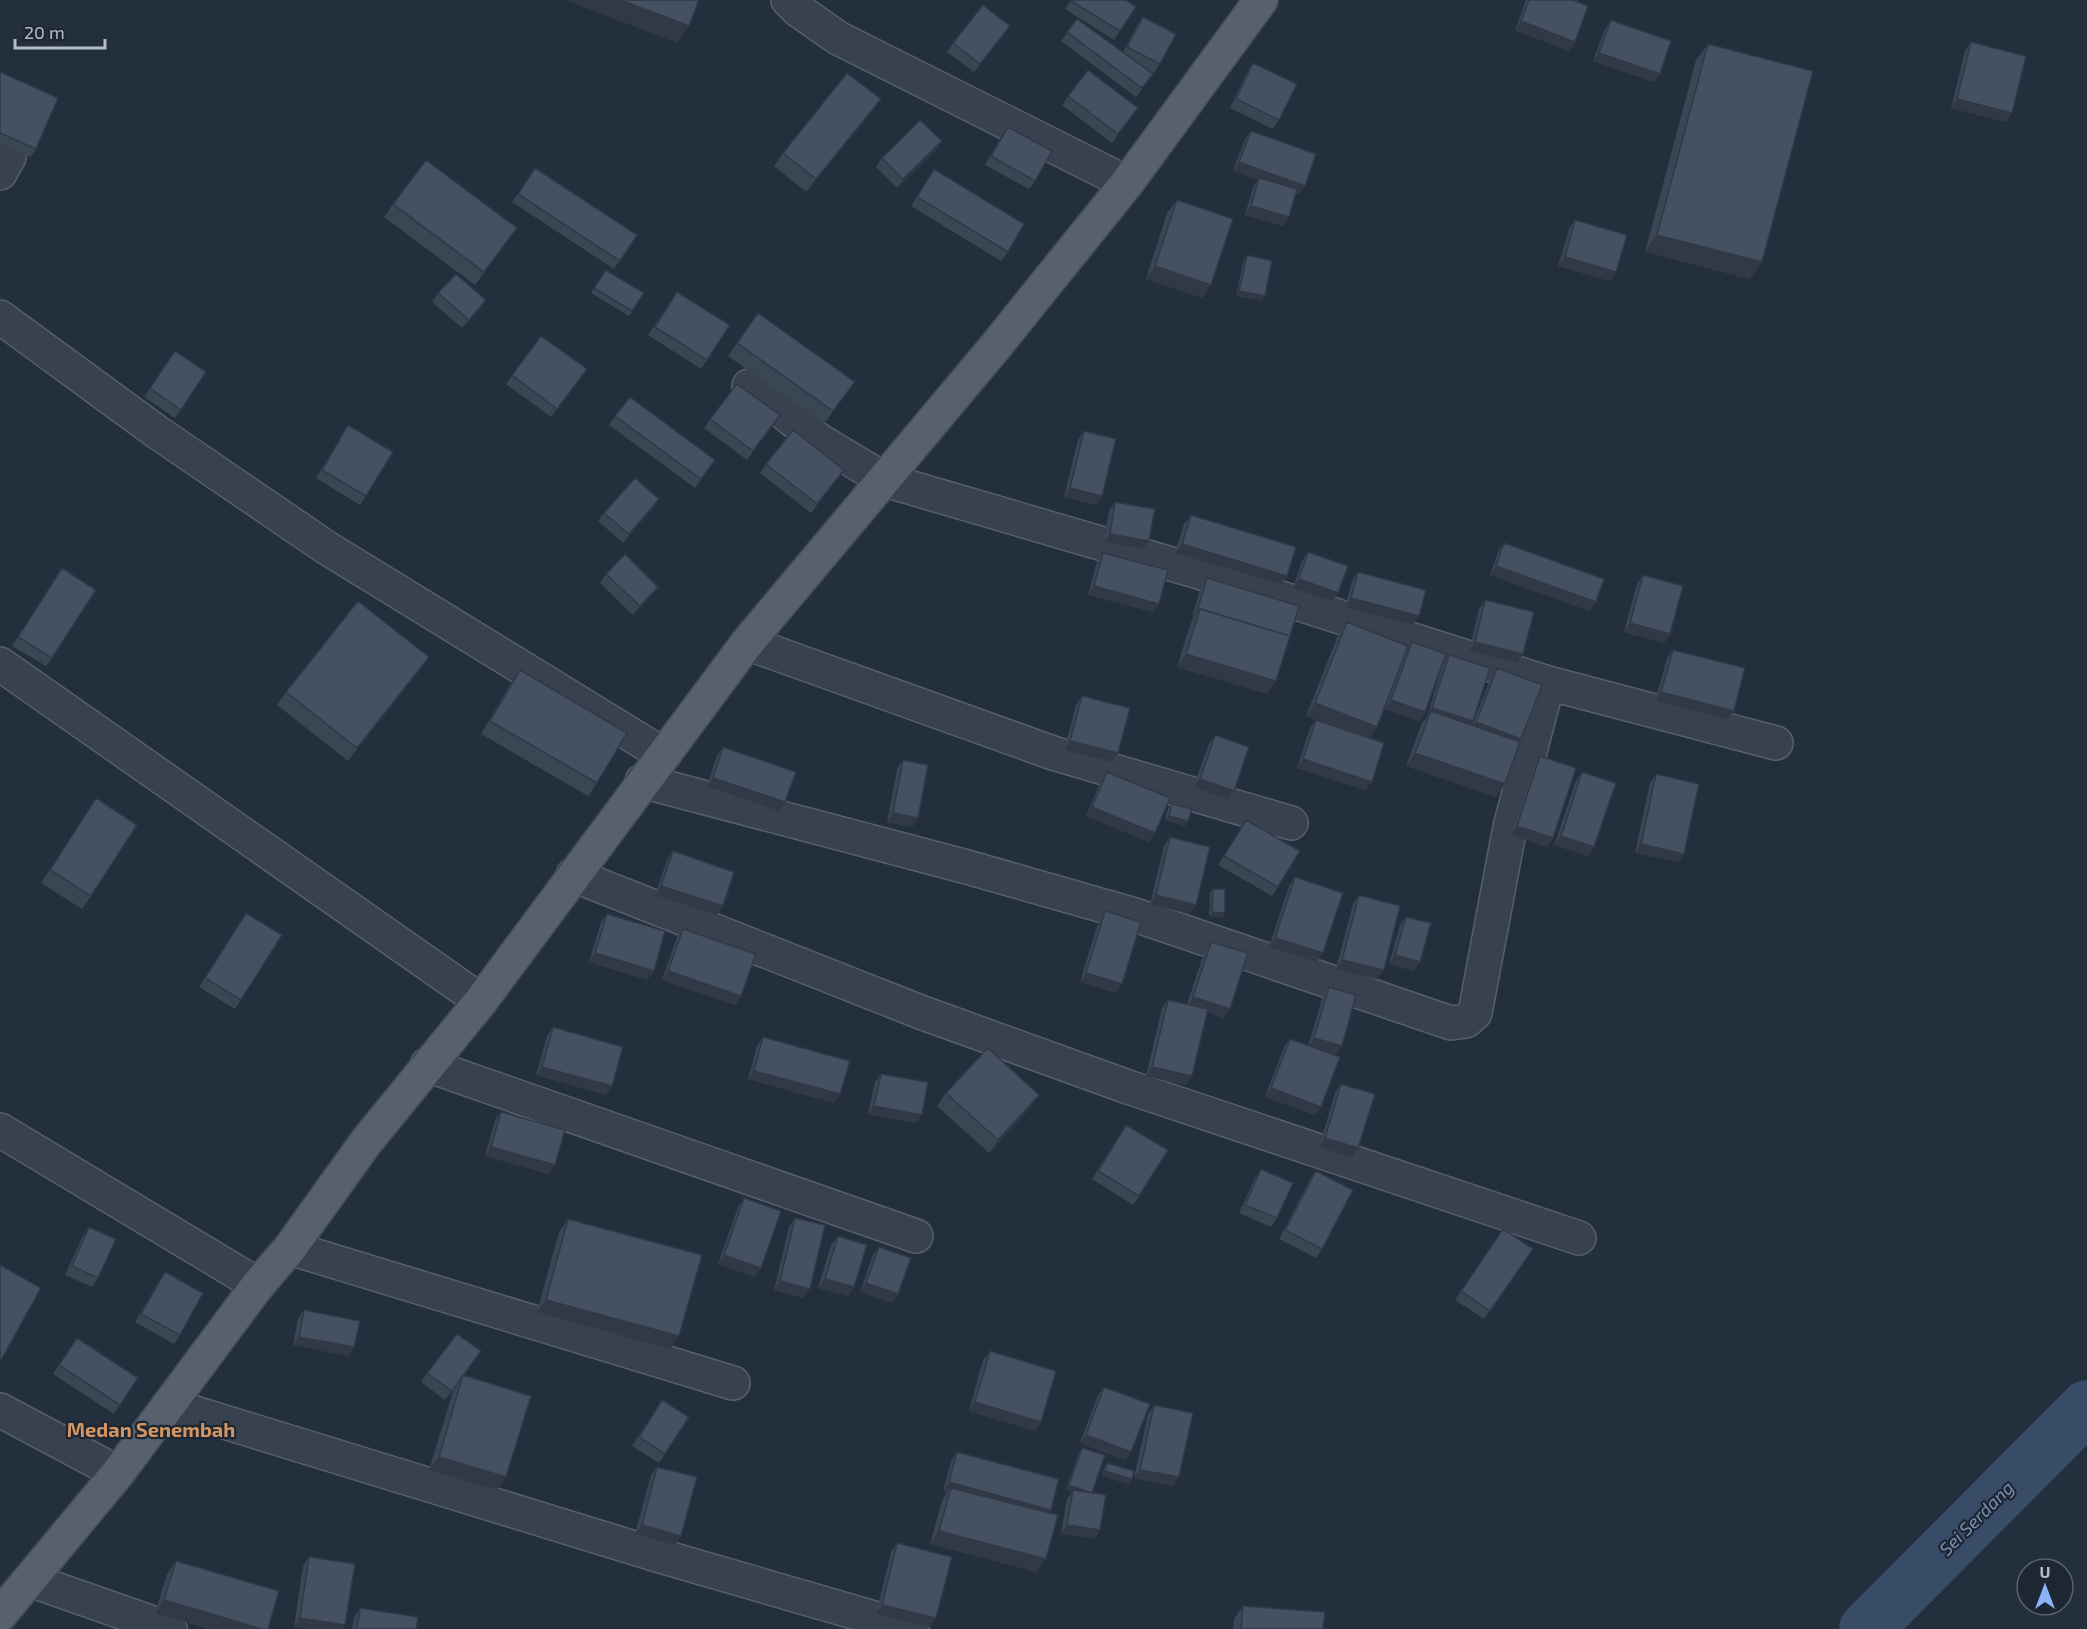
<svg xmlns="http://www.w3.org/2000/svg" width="2087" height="1629" font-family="'Exo 2',sans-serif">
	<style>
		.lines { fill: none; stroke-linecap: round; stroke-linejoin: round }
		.river { stroke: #394c67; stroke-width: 54 }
		.minor-casing { stroke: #565f6c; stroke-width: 36 }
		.major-casing { stroke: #414a57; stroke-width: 36 }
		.minor { stroke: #38414e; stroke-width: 33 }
		.major { stroke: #56606e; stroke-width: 33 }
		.wall { fill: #3b4654 }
		.shaded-wall { fill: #303945 }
		.building { fill: #455162; stroke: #303945; stroke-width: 1.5 }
		.labels { text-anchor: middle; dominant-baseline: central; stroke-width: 4.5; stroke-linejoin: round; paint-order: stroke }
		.water-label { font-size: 18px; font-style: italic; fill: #7c92b1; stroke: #1d2633 }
		.quarter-label { font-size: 20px; font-weight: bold; fill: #d59563; stroke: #1d2633 }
	</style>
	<rect width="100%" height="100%" fill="#242f3e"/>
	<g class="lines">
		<path class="river" d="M1866 1629 2087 1407"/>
		<defs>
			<path id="minor" d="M788 0 798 10 838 38 1127 183
				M0 173 9 157
				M0 317 157 432 327 548 664 755
				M749 386 820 441 885 480 1202 573 1548 683 1776 743
				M747 643 1053 753 1291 823
				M0 664 481 1001
				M642 781 967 867 1135 915 1451 1023 1466 1021 1475 1013 1510 827 1548 683
				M573 875 923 1013 1128 1087 1579 1238
				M427 1065 916 1236
				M0 1130 258 1285
				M290 1248 733 1383
				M169 1405 657 1555 912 1629
				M0 1410 118 1473
				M30 1580 170 1629"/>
			<path id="major" d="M0 1615 118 1473 258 1285 290 1248 366 1142 481 1001 747 643 995 347 1127 183 1261 0"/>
		</defs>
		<use href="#minor" class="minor-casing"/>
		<use href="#major" class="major-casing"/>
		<use href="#minor" class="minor"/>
		<use href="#major" class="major"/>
	</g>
	<path class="wall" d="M1071 0 1120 31 1114 40 1065 9Z
		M1526 0H1578L1577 1 1575 42 1569 51 1515 30Z
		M1143 17 1160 64 1154 73 1146 69 1153 74 1136 97 1061 41 1077 19 1123 52 1137 26Z
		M1611 20 1660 74 1654 82 1593 61 1605 29Z
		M1004 35 974 72 947 52 953 43Z
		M1971 42 2006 122 1951 108 1965 51Z
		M1708 44 1750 279 1645 252 1696 60Z
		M1253 63 1279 120 1273 129 1230 108 1247 72Z
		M0 72 36 149 30 157 0 144Z
		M1068 96 1138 108 1112 143 1062 105Z
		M881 99 872 112 806 192 774 166 783 153Z
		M1008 127 1035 181 1029 189 985 165 1002 135Z
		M1251 131 1299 194 1296 193 1283 226 1245 215 1253 187 1258 180 1233 171 1245 139Z
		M936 150 897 188 876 167 882 158Z
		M535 168 637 235 614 269 512 202Z
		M934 169 1008 252 1001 261 911 206Z
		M1177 200 1211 285 1202 298 1146 279 1167 213Z
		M393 204 517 228 475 285 384 217Z
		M1575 220 1610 281 1558 266 1569 229Z
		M1247 255 1262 301 1236 296 1244 259Z
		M606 270 644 293 629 316 591 293Z
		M438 293 486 300 480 309 462 328 432 302Z
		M671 301 707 360 701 369 648 335Z
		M758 313 855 382 824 424 728 356Z
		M541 336 587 369 551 417 506 384Z
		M175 351 206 372 175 418 144 397Z
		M737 384 780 415 747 460 704 428Z
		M615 416 715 460 695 488 609 425Z
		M348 425 366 496 360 505 316 478Z
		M1084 431 1096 505 1064 497 1078 440Z
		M766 464 844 470 811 513 760 473Z
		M659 499 653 508 623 543 598 521 604 513Z
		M1115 502 1143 549 1104 542 1109 511Z
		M1191 515 1287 576 1281 584 1175 553 1184 524Z
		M1504 543 1590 611 1490 575 1498 552Z
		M1308 552 1332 601 1293 588 1302 561Z
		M1103 553 1159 604 1153 612 1088 595 1097 562Z
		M1358 572 1419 616 1413 625 1345 607 1352 581Z
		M606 574 658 587 652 595 633 615 600 583Z
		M1643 575 1670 634 1664 643 1624 632 1637 584Z
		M56 577 52 658 46 666 12 646Z
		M1207 578 1267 694 1177 667 1191 622 1194 617H1192L1201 586Z
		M1485 600 1517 663 1469 651 1479 609Z
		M1347 622 1407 648 1412 642 1425 712 1419 721 1385 709 1399 669 1370 738 1365 790 1297 768 1310 728 1316 720 1306 716 1338 635Z
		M1673 650 1734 711 1727 719 1655 701 1667 658Z
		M1449 655 1473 721 1471 725H1472L1491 677 1497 668 1521 739 1496 797 1406 766 1422 723 1427 717 1443 663Z
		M420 670 348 761 277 705 286 692Z
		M520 670 597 783 588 796 481 734 511 683Z
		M1082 696 1118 753 1112 762 1064 750 1076 705Z
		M1215 735 1234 791 1228 799 1193 787 1209 744Z
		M723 747 779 811 707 786 717 756Z
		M1540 756 1553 838 1547 847 1511 835 1534 765Z
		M903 760 918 818 912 827 887 822 897 769Z
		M1107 772 1149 842 1086 816 1101 781Z
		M1582 772 1588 856 1554 845 1576 781Z
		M1656 774 1684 854 1678 862 1635 853 1650 783Z
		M96 798 91 896 82 909 41 883Z
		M1172 804 1188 821 1185 826 1165 820 1168 808Z
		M1246 820 1278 887 1272 896 1218 865Z
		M1170 837 1189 914 1150 904 1164 846Z
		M673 851 717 915 655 895 667 860Z
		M1295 877 1317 962 1269 947 1289 886Z
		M1213 889 1222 917 1209 916 1210 893Z
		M1359 895 1384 970 1377 979 1336 969 1353 904Z
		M1105 911 1116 993 1080 982 1099 920Z
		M246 913 241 1000 235 1009 199 987Z
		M607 914 654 971 647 980 589 962 601 922Z
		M1406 917 1414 971 1389 964 1400 925Z
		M683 929 741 996 735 1005 662 980 677 937Z
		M1211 942 1224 1018 1207 1012 1192 1076 1186 1085 1146 1076 1162 1008 1168 1000 1187 1004 1205 950Z
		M1329 987 1342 1046 1336 1054 1323 1051 1321 1107 1315 1115 1265 1097 1284 1047 1290 1039 1308 1046 1323 996Z
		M553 1027 606 1095 536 1075 547 1036Z
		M763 1037 834 1103 748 1079 757 1046Z
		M881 1074 916 1123 868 1114 875 1082Z
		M1341 1084 1358 1148 1352 1157 1319 1147 1335 1093Z
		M946 1093 1030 1108 989 1153 937 1106Z
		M501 1112 549 1174 485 1156 495 1120Z
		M1126 1125 1139 1196 1133 1205 1092 1179Z
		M1261 1169 1277 1218 1271 1227 1239 1213 1255 1178Z
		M1316 1171 1322 1249 1316 1258 1279 1239 1310 1179Z
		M744 1198 755 1277 718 1264 738 1207Z
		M795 1218 803 1298 774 1290 789 1227Z
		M568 1219 670 1349 537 1312 559 1232Z
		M89 1227 98 1278 92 1287 65 1275 83 1236Z
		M1503 1229 1533 1249 1484 1319 1455 1300Z
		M838 1236 854 1287 848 1296 818 1288 831 1245Z
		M879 1247 898 1294 892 1303 860 1292 873 1255Z
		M165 1272 180 1335 174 1344 135 1322 159 1281Z
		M304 1310 354 1347 348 1356 293 1345 298 1318Z
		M77 1338 138 1378 114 1414 53 1374Z
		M990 1351 1035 1431 969 1411 983 1360Z
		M427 1373 463 1376 497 1490 429 1470 454 1388 445 1400 421 1382Z
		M1104 1387 1131 1452 1125 1460 1080 1443 1098 1395Z
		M1154 1405 1179 1477 1173 1486 1134 1478 1148 1414Z
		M656 1409 665 1454 659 1463 632 1446Z
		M1082 1448 1100 1530 1094 1539 1061 1533 1067 1499 1072 1492 1066 1490 1079 1452Z
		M957 1452 1049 1513 1037 1572 930 1544 942 1501 947 1492 943 1491 951 1461Z
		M1107 1463 1129 1484 1102 1476 1104 1468Z
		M657 1467 681 1536 675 1545 635 1534 651 1475Z
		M897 1543 930 1627 876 1614 891 1552Z
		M309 1557 355 1564 294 1627 303 1566Z
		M176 1561 268 1629H209L155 1613 167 1574Z
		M1243 1606 1323 1629H1233L1234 1619Z
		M360 1608 416 1629H352L354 1617Z"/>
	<path class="shaded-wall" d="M565 0H621L689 26 677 43Z
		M1521 21 1575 42 1569 51 1515 30Z
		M1010 26 1004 35 974 72 980 64Z
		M1599 53 1660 74 1654 82 1593 61Z
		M881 99 872 112 806 192 816 179Z
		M1957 99 2012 113 2006 122 1951 108Z
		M942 141 936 150 897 188 903 179Z
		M1239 162 1305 186 1299 194 1259 180V178L1258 180 1233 171Z
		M1251 206 1289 217 1283 226 1245 215Z
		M1657 235 1762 262 1750 279 1645 252Z
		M1565 257 1616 272 1610 281 1558 266Z
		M1155 266 1211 285 1202 298 1146 279Z
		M1239 291 1265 296 1262 301 1236 296Z
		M486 300 480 309 462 328 469 320Z
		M1070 488 1102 496 1096 505 1064 497Z
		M659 499 653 508 623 543 629 534Z
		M1110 534 1149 541 1143 549 1104 542Z
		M1182 544 1287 576 1281 584 1175 553Z
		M1496 566 1596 602 1590 611 1490 575Z
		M1299 579 1338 593 1332 601 1293 588Z
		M1094 586 1159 604 1153 612 1088 595Z
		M658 587 652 595 633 615 640 606Z
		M1351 598 1419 616 1413 625 1345 607Z
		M1198 608 1200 609 1194 617H1192Z
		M1630 623 1670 634 1664 643 1624 632Z
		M1475 642 1523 654 1517 663 1469 651Z
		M1186 654 1276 681 1267 694 1177 667Z
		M429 657 420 670 348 761 357 748Z
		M1661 692 1734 711 1727 719 1655 701Z
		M1391 700 1425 712 1419 721 1385 709Z
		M1315 703 1377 727 1368 740 1306 716Z
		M1432 708 1473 721 1467 729 1431 711 1426 716Z
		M1476 722 1521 739 1515 748 1470 731Z
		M1070 741 1118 753 1112 762 1064 750Z
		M1415 753 1505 784 1496 797 1406 766Z
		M1303 759 1372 782 1365 790 1297 768Z
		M713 778 785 802 779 811 707 786Z
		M1200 779 1234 791 1228 799 1193 787Z
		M1092 807 1155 833 1149 842 1086 816Z
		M893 813 918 818 912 827 887 822Z
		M1169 816 1188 821 1185 826 1165 820Z
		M1517 826 1553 838 1547 847 1511 835Z
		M1561 836 1594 847 1588 856 1554 845Z
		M1641 844 1684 854 1678 862 1635 853Z
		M661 886 723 906 717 915 655 895Z
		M1156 895 1196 905 1189 914 1150 904Z
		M1212 912 1225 913 1222 917 1209 916Z
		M1275 938 1323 953 1317 962 1269 947Z
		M595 953 654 971 647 980 589 962Z
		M1395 955 1420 962 1414 971 1389 964Z
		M1342 960 1384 970 1377 979 1336 969Z
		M668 971 741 996 735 1005 662 980Z
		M1086 973 1122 984 1116 993 1080 982Z
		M1193 997 1230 1009 1224 1018 1187 1006Z
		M1314 1038 1342 1046 1336 1054 1308 1047Z
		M542 1067 612 1086 606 1095 536 1075Z
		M1152 1067 1192 1076 1186 1085 1146 1076Z
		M754 1071 840 1094 834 1103 748 1079Z
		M1271 1088 1321 1107 1315 1115 1265 1097Z
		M1039 1095 1030 1108 989 1153 998 1140Z
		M874 1106 922 1115 916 1123 868 1114Z
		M1325 1138 1358 1148 1352 1157 1319 1147Z
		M491 1147 555 1165 549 1174 485 1156Z
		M724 1255 761 1268 755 1277 718 1264Z
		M825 1279 854 1287 848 1296 818 1288Z
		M780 1281 810 1289 803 1298 774 1290Z
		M866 1283 898 1294 892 1303 860 1292Z
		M546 1300 679 1336 670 1349 537 1312Z
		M299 1337 354 1347 348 1356 293 1345Z
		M975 1402 1041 1422 1035 1431 969 1411Z
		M1086 1435 1131 1452 1125 1460 1080 1443Z
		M439 1457 506 1477 497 1490 429 1470Z
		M1140 1470 1179 1477 1173 1486 1134 1478Z
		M1105 1471 1132 1479 1129 1484 1102 1476Z
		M949 1482 1051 1510 1045 1518 951 1488 947 1492 943 1491Z
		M1069 1485 1092 1493 1073 1490 1072 1492 1066 1490Z
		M642 1525 681 1536 675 1545 635 1534Z
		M1067 1525 1100 1530 1094 1539 1061 1533Z
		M939 1531 1046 1559 1037 1572 930 1544Z
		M164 1600 262 1629H209L155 1613Z
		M882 1605 936 1618 930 1627 876 1614Z
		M300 1618 345 1625 343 1629H306L294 1627Z"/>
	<path class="building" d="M621 0H699L689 26Z
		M1072 0H1126L1136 7 1120 31 1071 1Z
		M1529 0H1573L1588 6 1575 42 1521 21Z
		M983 5 1010 26 980 64 953 43Z
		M1143 17 1176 34 1160 64 1127 47Z
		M1077 19 1153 74 1142 88 1067 32Z
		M1611 20 1671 41 1660 74 1599 53Z
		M1971 42 2026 56 2012 113 1957 99Z
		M1708 44 1813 71 1762 262 1657 235Z
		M1253 63 1297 84 1279 120 1236 99Z
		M1088 70 1138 108 1118 134 1068 96Z
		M0 72 58 98 36 149 0 133Z
		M847 73 881 99 816 179 783 153Z
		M920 120 942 141 903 179 882 158Z
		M1008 127 1052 151 1035 181 991 156Z
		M1251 131 1316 154 1305 186 1239 162Z
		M426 160 517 228 484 272 393 204Z
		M535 168 637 235 620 261 518 194Z
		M934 169 1024 224 1008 252 917 197Z
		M1259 178 1297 189 1289 217 1251 206Z
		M1177 200 1233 219 1211 285 1155 266Z
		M1575 220 1627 235 1616 272 1565 257Z
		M1247 255 1272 261 1265 296 1239 291Z
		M606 270 644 293 632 311 594 288Z
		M456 274 486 300 469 320 438 293Z
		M677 292 730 325 707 360 655 327Z
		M758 313 855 382 833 411 737 343Z
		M541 336 587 369 557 409 512 375Z
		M175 351 206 372 181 410 150 388Z
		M737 384 780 415 753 451 710 419Z
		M630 397 715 460 701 479 615 416Z
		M348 425 393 452 366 496 322 470Z
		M793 430 844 470 817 504 766 464Z
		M1084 431 1116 439 1102 496 1070 488Z
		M635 478 659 499 629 534 604 513Z
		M1115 502 1155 509 1149 541 1110 534Z
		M1191 515 1296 547 1287 576 1182 544Z
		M1504 543 1604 579 1596 602 1496 566Z
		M1308 552 1348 566 1338 593 1299 579Z
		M1103 553 1168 570 1159 604 1094 586Z
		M625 554 658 587 640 606 606 574Z
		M62 568 96 590 52 658 18 637Z
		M1358 572 1426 590 1419 616 1351 598Z
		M1643 575 1683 586 1670 634 1630 623Z
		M1207 578 1299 606 1290 636 1198 608Z
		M1485 600 1534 612 1523 654 1475 642Z
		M358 601 429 657 357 748 286 692Z
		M1200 609 1290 636 1276 681 1186 654Z
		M1347 622 1408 646 1377 727 1315 703Z
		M1412 642 1446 654 1425 712 1391 700Z
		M1673 650 1745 668 1734 711 1661 692Z
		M1449 655 1490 668 1473 721 1432 708Z
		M1497 668 1542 685 1521 739 1476 722Z
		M520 670 627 733 597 783 490 721Z
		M1082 696 1130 708 1118 753 1070 741Z
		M1431 711 1520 742 1505 784 1415 753Z
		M1316 720 1384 743 1372 782 1303 759Z
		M1215 735 1249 747 1234 791 1200 779Z
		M723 747 796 772 785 802 713 778Z
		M1540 756 1576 768 1553 838 1517 826Z
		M903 760 928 765 918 818 893 813Z
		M1107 772 1170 798 1155 833 1092 807Z
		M1582 772 1616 783 1594 847 1561 836Z
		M1656 774 1699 784 1684 854 1641 844Z
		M96 798 137 825 91 896 50 870Z
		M1172 804 1192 809 1188 821 1169 816Z
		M1246 820 1300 851 1278 887 1224 856Z
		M1170 837 1210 847 1196 905 1156 895Z
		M673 851 734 872 723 906 661 886Z
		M1295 877 1343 893 1323 953 1275 938Z
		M1213 889H1225V913L1212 912Z
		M1359 895 1400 906 1384 970 1342 960Z
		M1105 911 1141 922 1122 984 1086 973Z
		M246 913 282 935 241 1000 205 978Z
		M607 914 665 931 654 971 595 953Z
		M1406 917 1431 923 1420 962 1395 955Z
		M683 929 756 954 741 996 668 971Z
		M1211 942 1248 953 1230 1009 1193 997Z
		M1329 987 1356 995 1342 1046 1314 1038Z
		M1168 1000 1208 1009 1192 1076 1152 1067Z
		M553 1027 623 1047 612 1086 542 1067Z
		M763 1037 850 1061 840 1094 754 1071Z
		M1290 1039 1340 1057 1321 1107 1271 1088Z
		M988 1048 1039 1095 998 1140 946 1093Z
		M881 1074 928 1082 922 1115 874 1106Z
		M1341 1084 1375 1094 1358 1148 1325 1138Z
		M501 1112 565 1130 555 1165 491 1147Z
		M1126 1125 1168 1150 1139 1196 1098 1171Z
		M1261 1169 1293 1183 1277 1218 1245 1205Z
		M1316 1171 1353 1190 1322 1249 1285 1230Z
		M744 1198 781 1211 761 1268 724 1255Z
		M795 1218 825 1225 810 1289 780 1281Z
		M568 1219 702 1255 679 1336 546 1300Z
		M89 1227 116 1239 98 1278 72 1266Z
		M1503 1229 1533 1249 1490 1311 1461 1291Z
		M838 1236 867 1245 854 1287 825 1279Z
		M879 1247 911 1258 898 1294 866 1283Z
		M0 1265 41 1288 0 1362Z
		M165 1272 203 1293 180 1335 141 1314Z
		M304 1310 360 1321 354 1347 299 1337Z
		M457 1334 481 1351 452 1391 427 1373Z
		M77 1338 138 1378 120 1405 59 1365Z
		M990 1351 1056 1371 1041 1422 975 1402Z
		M463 1375 531 1396 506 1477 439 1457Z
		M1104 1387 1150 1404 1131 1452 1086 1435Z
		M662 1400 689 1417 665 1454 639 1437Z
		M1154 1405 1193 1413 1179 1477 1140 1470Z
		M1082 1448 1105 1455 1092 1493 1069 1485Z
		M957 1452 1059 1479 1051 1510 949 1482Z
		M1107 1463 1134 1471 1132 1479 1105 1471Z
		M657 1467 697 1477 681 1536 642 1525Z
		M951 1488 1058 1515 1046 1559 939 1531Z
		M1073 1490 1106 1495 1100 1530 1067 1525Z
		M897 1543 952 1557 936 1618 882 1605Z
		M309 1557 355 1564 345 1625 300 1618Z
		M176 1561 279 1591 268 1629H262L164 1600Z
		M1243 1606 1325 1612 1323 1629H1241Z
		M360 1608 418 1617 416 1629H357Z"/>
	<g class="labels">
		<g class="water-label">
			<text transform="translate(1976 1518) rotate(-45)">Sei Serdang</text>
		</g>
		<g class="quarter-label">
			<text x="151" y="1429">Medan Senembah</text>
		</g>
	</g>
	<g transform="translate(2045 1587)"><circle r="28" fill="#1d2633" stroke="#59626f" stroke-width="1.5"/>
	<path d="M0-4.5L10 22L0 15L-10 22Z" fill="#8ab4f8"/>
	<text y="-9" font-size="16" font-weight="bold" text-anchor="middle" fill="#b4bcc9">U</text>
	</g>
	<path d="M15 39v9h90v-9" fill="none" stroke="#b4bcc9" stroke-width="3"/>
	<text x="24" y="39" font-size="18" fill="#b4bcc9" stroke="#1d2633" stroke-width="4.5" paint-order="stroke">20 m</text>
</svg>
